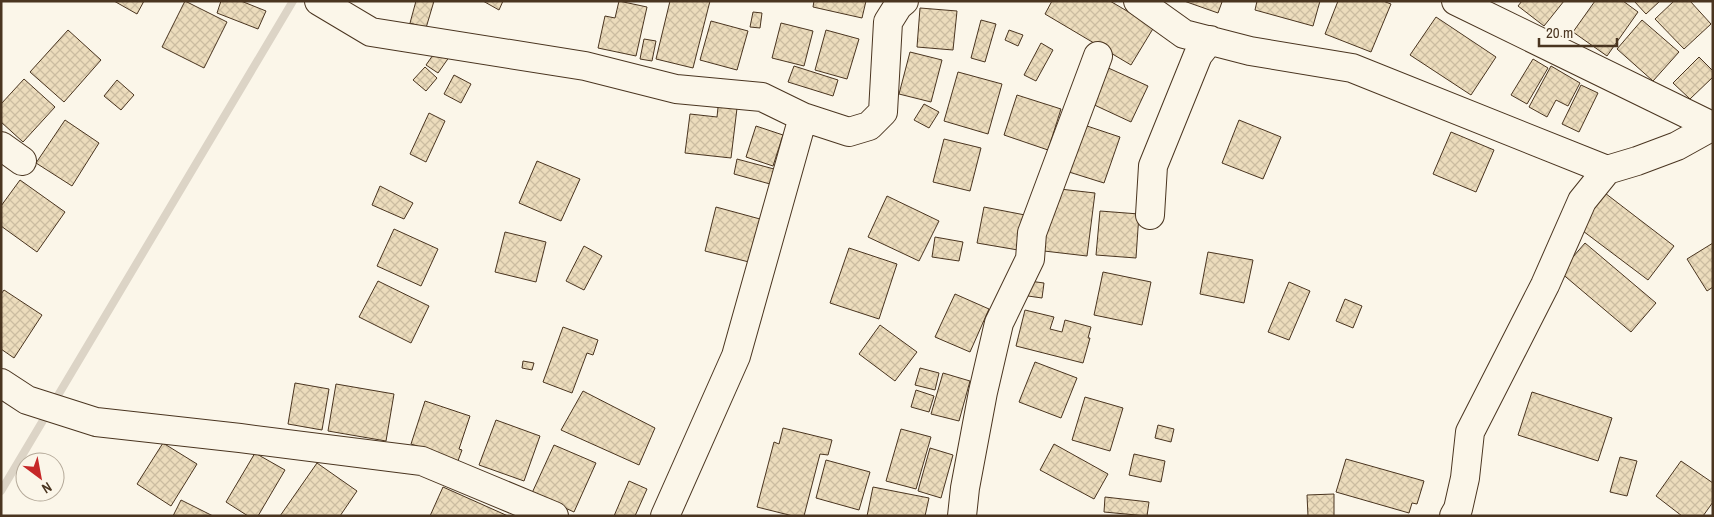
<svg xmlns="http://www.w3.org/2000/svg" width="1714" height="517" font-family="'Archivo Narrow',sans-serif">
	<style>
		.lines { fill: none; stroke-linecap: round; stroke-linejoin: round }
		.stream { stroke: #dcd4c6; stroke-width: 8 }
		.building { fill: url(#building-cross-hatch); stroke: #4a3520 }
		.minor-casing { stroke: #4a3520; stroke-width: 30 }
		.minor { stroke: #fbf6e9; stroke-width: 28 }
	</style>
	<defs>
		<pattern id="building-cross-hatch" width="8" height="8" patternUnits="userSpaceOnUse" patternTransform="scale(1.25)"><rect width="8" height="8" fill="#ecdcbc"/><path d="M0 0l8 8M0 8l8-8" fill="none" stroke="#ccbda1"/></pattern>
	</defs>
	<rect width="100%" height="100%" fill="#fbf6e9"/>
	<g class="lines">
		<path class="stream" d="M1 491 293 1"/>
	</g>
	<path class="building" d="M114 1H144L137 14Z
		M185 1 227 22 204 68 162 47Z
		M221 1H241L266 11 258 29 217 13Z
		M416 1H434L426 28 410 23Z
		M483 1H503L499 10Z
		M619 1 647 7 636 56 598 48 605 16 615 18Z
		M670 1H710L693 68 656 59Z
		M814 1H866L862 18 813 7Z
		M1052 1H1110L1154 27 1131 65 1045 14Z
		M1184 1H1220L1222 2 1218 13Z
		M1257 1H1320L1313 26 1255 10Z
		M1338 1H1383L1391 4 1371 52 1325 34Z
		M1522 1H1564L1544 26 1518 6Z
		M1595 1H1623L1638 12 1607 56 1573 32Z
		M1634 1H1660L1646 14Z
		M1674 1H1690L1711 24 1684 49 1655 19Z
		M920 8 957 11 953 50 917 47Z
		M753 12 762 13 760 28 750 27Z
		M1436 17 1496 57 1471 95 1410 55Z
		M981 20 996 24 985 62 971 58Z
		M1642 20 1679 52 1653 81 1617 49Z
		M711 21 748 31 737 70 700 60Z
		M781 23 813 31 804 66 772 58Z
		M68 30 101 60 64 102 30 72Z
		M826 30 859 39 847 79 815 70Z
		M1009 30 1023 35 1018 46 1005 40Z
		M644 39 656 41 652 61 640 59Z
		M1041 43 1053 50 1036 81 1024 75Z
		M440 45 452 53 438 73 426 65Z
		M910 52 942 60 931 102 899 94Z
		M1699 57 1713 71V77L1690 99 1673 83Z
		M1533 59 1548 68 1527 104 1511 95Z
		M794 66 838 80 833 96 788 82Z
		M1104 66 1148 86 1131 122 1088 102Z
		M1551 66 1580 83 1568 106 1556 100 1547 117 1529 107Z
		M425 67 437 78 426 91 413 80Z
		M958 72 1002 84 988 134 944 121Z
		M454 75 471 84 461 103 444 94Z
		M24 79 55 107 23 142 1 122V104Z
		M117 80 134 95 121 110 104 96Z
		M1581 85 1598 93 1579 132 1562 124Z
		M1017 95 1061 109 1048 150 1004 135Z
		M719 98 738 100 731 158 685 153 690 114 717 117Z
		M924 104 939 112 929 128 914 120Z
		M429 113 445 121 426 162 410 154Z
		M65 120 99 143 72 186 36 163Z
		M1239 120 1281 137 1263 179 1222 163Z
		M1084 125 1120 137 1104 183 1069 172Z
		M756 126 783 135 773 166 746 157Z
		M1451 132 1494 150 1476 192 1433 174Z
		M944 139 981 148 970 191 933 182Z
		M737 159 774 169 770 184 734 174Z
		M537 161 580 179 561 221 519 203Z
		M20 180 65 212 37 252 1 226V206Z
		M380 186 413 203 404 219 372 205Z
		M1051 188 1095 193 1087 256 1044 251Z
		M1601 190 1674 246 1648 280 1575 225Z
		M887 196 939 221 919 261 868 237Z
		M716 207 760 219 749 262 705 251Z
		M984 207 1025 215 1018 250 977 243Z
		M1100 211 1139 214 1136 258 1096 255Z
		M394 229 438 249 421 286 377 266Z
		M505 232 546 242 536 282 495 272Z
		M935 237 963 242 959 261 932 257Z
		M1585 243 1656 303 1631 332 1560 272Z
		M1713 243V287L1707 291 1687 259Z
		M584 246 602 256 584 290 566 281Z
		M849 248 897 264 879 319 830 303Z
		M1208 252 1253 260 1244 303 1200 294Z
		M1103 272 1151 282 1142 325 1094 315Z
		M378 281 429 306 411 343 359 317Z
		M1029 281 1044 283 1042 298 1028 296Z
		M1289 282 1310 291 1289 340 1268 332Z
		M4 290 42 315 14 358 1 349V294Z
		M955 294 989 309 970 352 935 337Z
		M1345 299 1362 306 1353 328 1336 321Z
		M1025 310 1054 317 1050 329 1062 332 1065 320 1091 327 1088 338H1090L1083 363 1016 346Z
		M880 325 917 352 895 381 859 354Z
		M563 327 598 340 593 355 587 353 572 393 543 382Z
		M523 361 534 363 532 370 522 368Z
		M1035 362 1077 378 1061 418 1019 402Z
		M920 368 939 373 935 390 915 385Z
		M943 373 970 381 959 421 931 414Z
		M295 383 329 389 322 430 288 424Z
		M336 384 394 394 386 441 328 431Z
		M916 390 934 396 929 412 911 407Z
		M583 391 655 428 639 465 561 430Z
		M1532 392 1612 418 1598 461 1518 435Z
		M1085 397 1123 408 1110 451 1072 440Z
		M425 401 470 416 459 449 462 450 456 466 446 456 411 444Z
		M496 420 540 436 524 481 479 465Z
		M1158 425 1174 429 1171 442 1155 438Z
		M783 428 832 440 828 455 820 454 804 516H793L757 507 774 442 779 444Z
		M901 429 931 437 916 489 886 481Z
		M163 443 197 464 171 506 137 484Z
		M1054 444 1108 474 1094 499 1040 470Z
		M554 445 596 463 574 512 532 493Z
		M930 448 953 455 941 498 918 491Z
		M255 453 285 470 258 516H248L226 502Z
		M1134 454 1165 461 1161 482 1129 475Z
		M1620 457 1637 461 1627 496 1610 492Z
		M1346 459 1424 481 1417 504 1412 503 1409 513 1336 492Z
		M826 460 870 472 859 510 816 498Z
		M1681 461 1713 483V502L1703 516H1682L1656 496Z
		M317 463 357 491 340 516H280Z
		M629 481 647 489 635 516H614Z
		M443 487 508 516H430Z
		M873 487 929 498 925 516H867Z
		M1334 494V516H1308L1307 495Z
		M1105 497 1149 502 1147 516 1104 512Z
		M181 500 213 516H173Z"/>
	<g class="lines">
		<defs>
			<path id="minor" d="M319 1 371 32 585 66 676 89 762 97 803 117 849 132 869 126 883 112 888 22 898 6 904 1
				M1138 1 1184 34 1250 51 1352 68 1607 170
				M1456 1 1712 126
				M1 146 22 161
				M1150 215 1153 166 1198 55 1210 40
				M1 383 27 400 96 422 240 438 422 461 554 516
				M665 516 736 356 803 117
				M962 516 965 488 983 392 999 323 1030 259 1032 233 1098 56
				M1454 516 1458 509 1465 478 1470 432 1545 285 1582 201 1607 170 1637 161 1677 146 1713 126"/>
		</defs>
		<use href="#minor" class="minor-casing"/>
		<use href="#minor" class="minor"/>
	</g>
	<rect width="1714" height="517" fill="none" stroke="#4a3520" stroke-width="5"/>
	<g transform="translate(40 477) rotate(148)"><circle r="24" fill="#fbf6e9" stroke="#b4a999"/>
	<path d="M0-4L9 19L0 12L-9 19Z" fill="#c62828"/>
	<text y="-8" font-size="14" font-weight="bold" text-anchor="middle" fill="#4a3520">N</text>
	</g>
	<path d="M1539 38v8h78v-8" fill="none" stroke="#4a3520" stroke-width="2.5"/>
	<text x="1546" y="38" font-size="15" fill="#4a3520" stroke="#fbf6e9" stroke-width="4" paint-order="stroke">20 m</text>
</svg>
